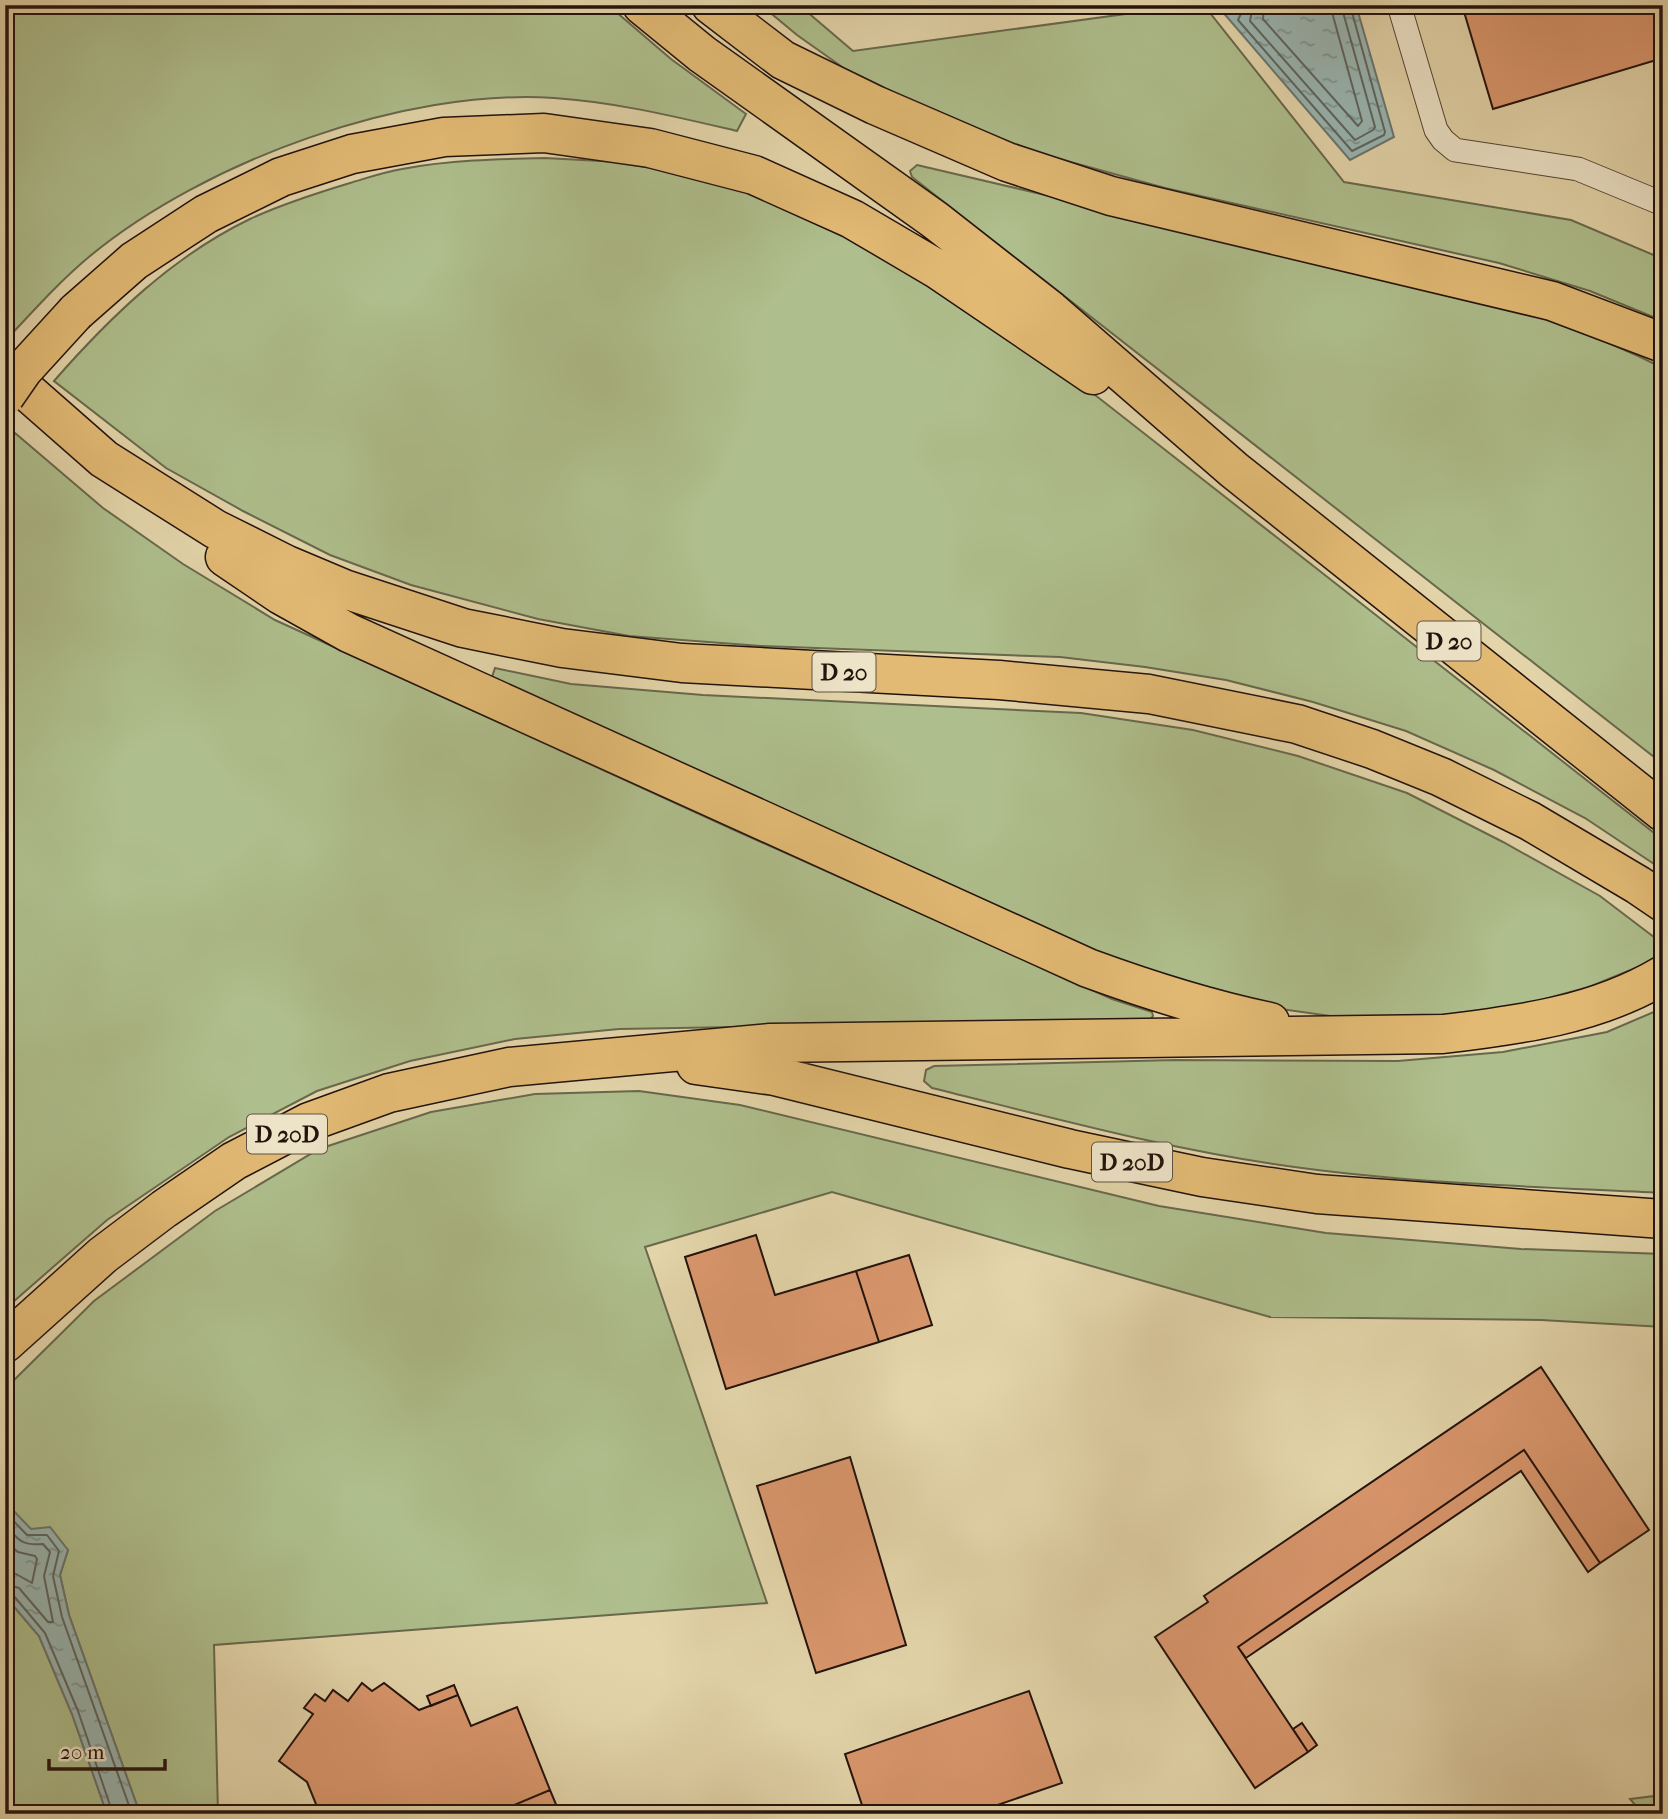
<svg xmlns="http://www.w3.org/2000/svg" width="1668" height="1819" font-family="'IM FELL French Canon',serif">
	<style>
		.green { fill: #aebe8c; stroke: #68684c; stroke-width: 2 }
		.water { fill: url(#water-ripples); stroke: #6a7570; stroke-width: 2 }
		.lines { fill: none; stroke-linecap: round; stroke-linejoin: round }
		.shore { stroke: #5e6460; stroke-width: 2 }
		.building { fill: #d9966c; stroke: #23130d; stroke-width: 2 }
		.lane-casing { stroke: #534334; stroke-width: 25 }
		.primary-casing { stroke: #23130d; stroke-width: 41 }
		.lane { stroke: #ede3c7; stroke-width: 23 }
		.primary { stroke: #e2ba74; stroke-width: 38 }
		.primary-bridge-casing { stroke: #23130d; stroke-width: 41; stroke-linecap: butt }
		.primary-bridge { stroke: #e2ba74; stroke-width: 38 }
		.labels { text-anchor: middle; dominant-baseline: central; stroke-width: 5; stroke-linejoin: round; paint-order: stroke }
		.shield { fill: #ede3c7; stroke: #605145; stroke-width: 2 }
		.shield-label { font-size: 23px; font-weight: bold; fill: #23130d }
	</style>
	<defs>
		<pattern id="water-ripples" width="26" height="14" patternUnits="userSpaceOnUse" patternTransform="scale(1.75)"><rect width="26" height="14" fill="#99b6b2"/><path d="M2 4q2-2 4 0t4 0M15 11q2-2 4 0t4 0" fill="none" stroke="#7c938f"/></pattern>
	</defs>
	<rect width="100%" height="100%" fill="#e3d4a9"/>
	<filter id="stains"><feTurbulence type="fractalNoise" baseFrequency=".00286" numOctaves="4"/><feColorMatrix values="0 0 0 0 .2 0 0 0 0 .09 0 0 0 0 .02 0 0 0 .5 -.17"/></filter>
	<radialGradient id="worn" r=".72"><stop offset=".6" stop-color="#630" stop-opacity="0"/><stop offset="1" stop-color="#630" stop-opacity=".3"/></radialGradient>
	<path class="green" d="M5 5H608L671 59 746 114 737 131C677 117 616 102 554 98 405 88 205 161 90 256 60 281 34 310 7 339L5 336Z
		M761 5H799L853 51 1155 10 1210 13 1344 182 1571 220 1663 259V321L1590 291 1499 263 1165 188 1038 153 931 110 845 69 797 35Z
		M545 158 619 162 687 175 760 195 829 222 1090 391 1663 840V870L1585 818 1494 770 1406 731 1313 702 1226 680 1145 667 1060 657 761 646 629 636 538 619 411 585 330 555 243 511 166 468 54 381C110 317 173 256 250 219 282 204 317 193 350 183 367 178 384 172 402 169 449 160 497 159 545 158Z
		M917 165 1452 290C1525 311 1595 334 1663 368V764L912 177 910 171Z
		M15 433 103 508 183 564 275 620 732 829 1112 999 1152 1012 1153 1016 1150 1020 619 1029 515 1039 410 1061 317 1091 229 1137 107 1220 5 1309V448Z
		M495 668 571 684 703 695 1081 713 1193 730 1298 756 1407 793 1503 842 1600 896 1663 944V953L1638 967 1589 987 1478 1017 1359 1020 1267 1007 1181 985 1067 940 491 680Z
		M1663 1008V1193C1543 1187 1421 1184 1302 1168 1177 1152 1054 1118 932 1088L924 1081 926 1070 934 1066 1175 1060 1398 1061 1503 1052 1607 1032Z
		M639 1091 740 1105 1159 1206 1326 1233 1521 1249 1663 1254V1327L1541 1320 1270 1317 832 1192 645 1247 767 1603 214 1645 218 1814H140L69 1615 60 1575 68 1550 31 1530 5 1502V1389L94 1301 215 1211 319 1149 431 1112 535 1094Z
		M5 1596 39 1636 72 1714 107 1814H5Z
		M1663 1795V1814H1643L1630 1799Z"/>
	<path class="water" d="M1269 5H1356L1394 137 1350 160 1221 10Z
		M5 1502 31 1529 50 1527 68 1550 60 1575 69 1615 140 1814H107L72 1714 39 1636 5 1596Z"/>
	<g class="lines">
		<path class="shore" d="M1245 5 1238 20 1352 151 1384 135 1385 132 1350 5
			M1253 5 1250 21 1355 140 1373 130 1375 127 1341 5
			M1264 5 1263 19 1358 126 1362 121 1330 5
			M5 1512 27 1535H47L59 1551 53 1576 62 1617 132 1814
			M5 1525C19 1540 21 1546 43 1544L50 1552 44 1576 53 1622H48L19 1588 5 1584
			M5 1541 18 1552 35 1556 37 1559 32 1583 16 1574 5 1573
			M5 1592 13 1595 45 1633 78 1711 113 1814"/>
	</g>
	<path class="building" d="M1462 5H1663V58L1493 109Z
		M756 1235 775 1295 856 1271 879 1342 726 1389 685 1257Z
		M909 1255 932 1325 879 1342 856 1271Z
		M1541 1367 1649 1530 1600 1563 1524 1450 1238 1647 1308 1752 1255 1788 1155 1637 1208 1602 1204 1596Z
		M1524 1450 1600 1563 1588 1572 1521 1471 1246 1658 1238 1647Z
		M850 1457 906 1645 816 1673 757 1486Z
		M362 1683 372 1691 384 1683 419 1710 458 1695 471 1726 517 1707 550 1790 493 1814H320L307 1782 279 1761 313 1714 304 1708 315 1694 325 1701 333 1690 348 1701Z
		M454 1685 458 1695 431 1706 427 1696Z
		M1029 1691 1062 1783 971 1814H865L845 1754Z
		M1302 1723 1317 1745 1308 1752 1293 1729Z
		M550 1790 560 1814H493Z"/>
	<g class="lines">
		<defs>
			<path id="lane" d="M1399 5 1436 130 1443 140 1455 150 1578 169 1663 204"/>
			<path id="primary" d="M642 5 702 54 935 220 1050 310 1234 470 1663 812
				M711 5 783 60 875 105 1007 162 1111 196 1552 301 1663 343
				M76 312 134 261 206 214 281 177 352 154 444 137 544 133 650 148 754 175 852 219 937 269 1093 375
				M5 372 104 459 215 529 287 565 344 589 463 628 562 648 682 663 999 680 1149 694 1297 724 1372 749 1441 777 1530 821 1638 885 1663 902
				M225 557 281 595 349 633 1088 968C1148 990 1208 1009 1270 1022
				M696 1065 775 1076 1070 1149 1202 1177 1317 1194 1663 1219
				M5 1343 103 1255 164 1209 234 1161 309 1122 389 1093 509 1067 770 1043 1443 1034C1519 1025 1596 1015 1663 975"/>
		</defs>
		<use href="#lane" class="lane-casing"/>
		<use href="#primary" class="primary-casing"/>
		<use href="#lane" class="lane"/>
		<use href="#primary" class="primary"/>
		<defs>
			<path id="primary-bridge" d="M5 396 23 370 76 312"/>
		</defs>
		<use href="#primary-bridge" class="primary-bridge-casing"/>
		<use href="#primary-bridge" class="primary-bridge"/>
	</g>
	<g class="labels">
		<g class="shield">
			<rect x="1417.5" y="621.5" width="63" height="39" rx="5"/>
			<rect x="812.5" y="652.5" width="63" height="39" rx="5"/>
			<rect x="247" y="1114.5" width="80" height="39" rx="5"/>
			<rect x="1092" y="1142.5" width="80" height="39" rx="5"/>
		</g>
		<g class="shield-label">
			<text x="1449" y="641">D 20</text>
			<text x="844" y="672">D 20</text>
			<text x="287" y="1134">D 20D</text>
			<text x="1132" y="1162">D 20D</text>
		</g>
	</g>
	<rect width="1668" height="1819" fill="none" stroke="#e3d4a9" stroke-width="28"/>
	<rect x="7" y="7" width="1654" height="1805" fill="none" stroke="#23130d" stroke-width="3.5"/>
	<rect x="14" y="14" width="1640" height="1791" fill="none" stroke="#23130d" stroke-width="2"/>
	<path d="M49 1759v10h116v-10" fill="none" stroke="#23130d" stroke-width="3.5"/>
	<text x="60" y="1759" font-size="21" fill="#23130d" stroke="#ede3c7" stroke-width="5" paint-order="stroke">20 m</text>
	<rect width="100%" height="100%" filter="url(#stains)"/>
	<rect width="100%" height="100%" fill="url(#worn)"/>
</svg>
